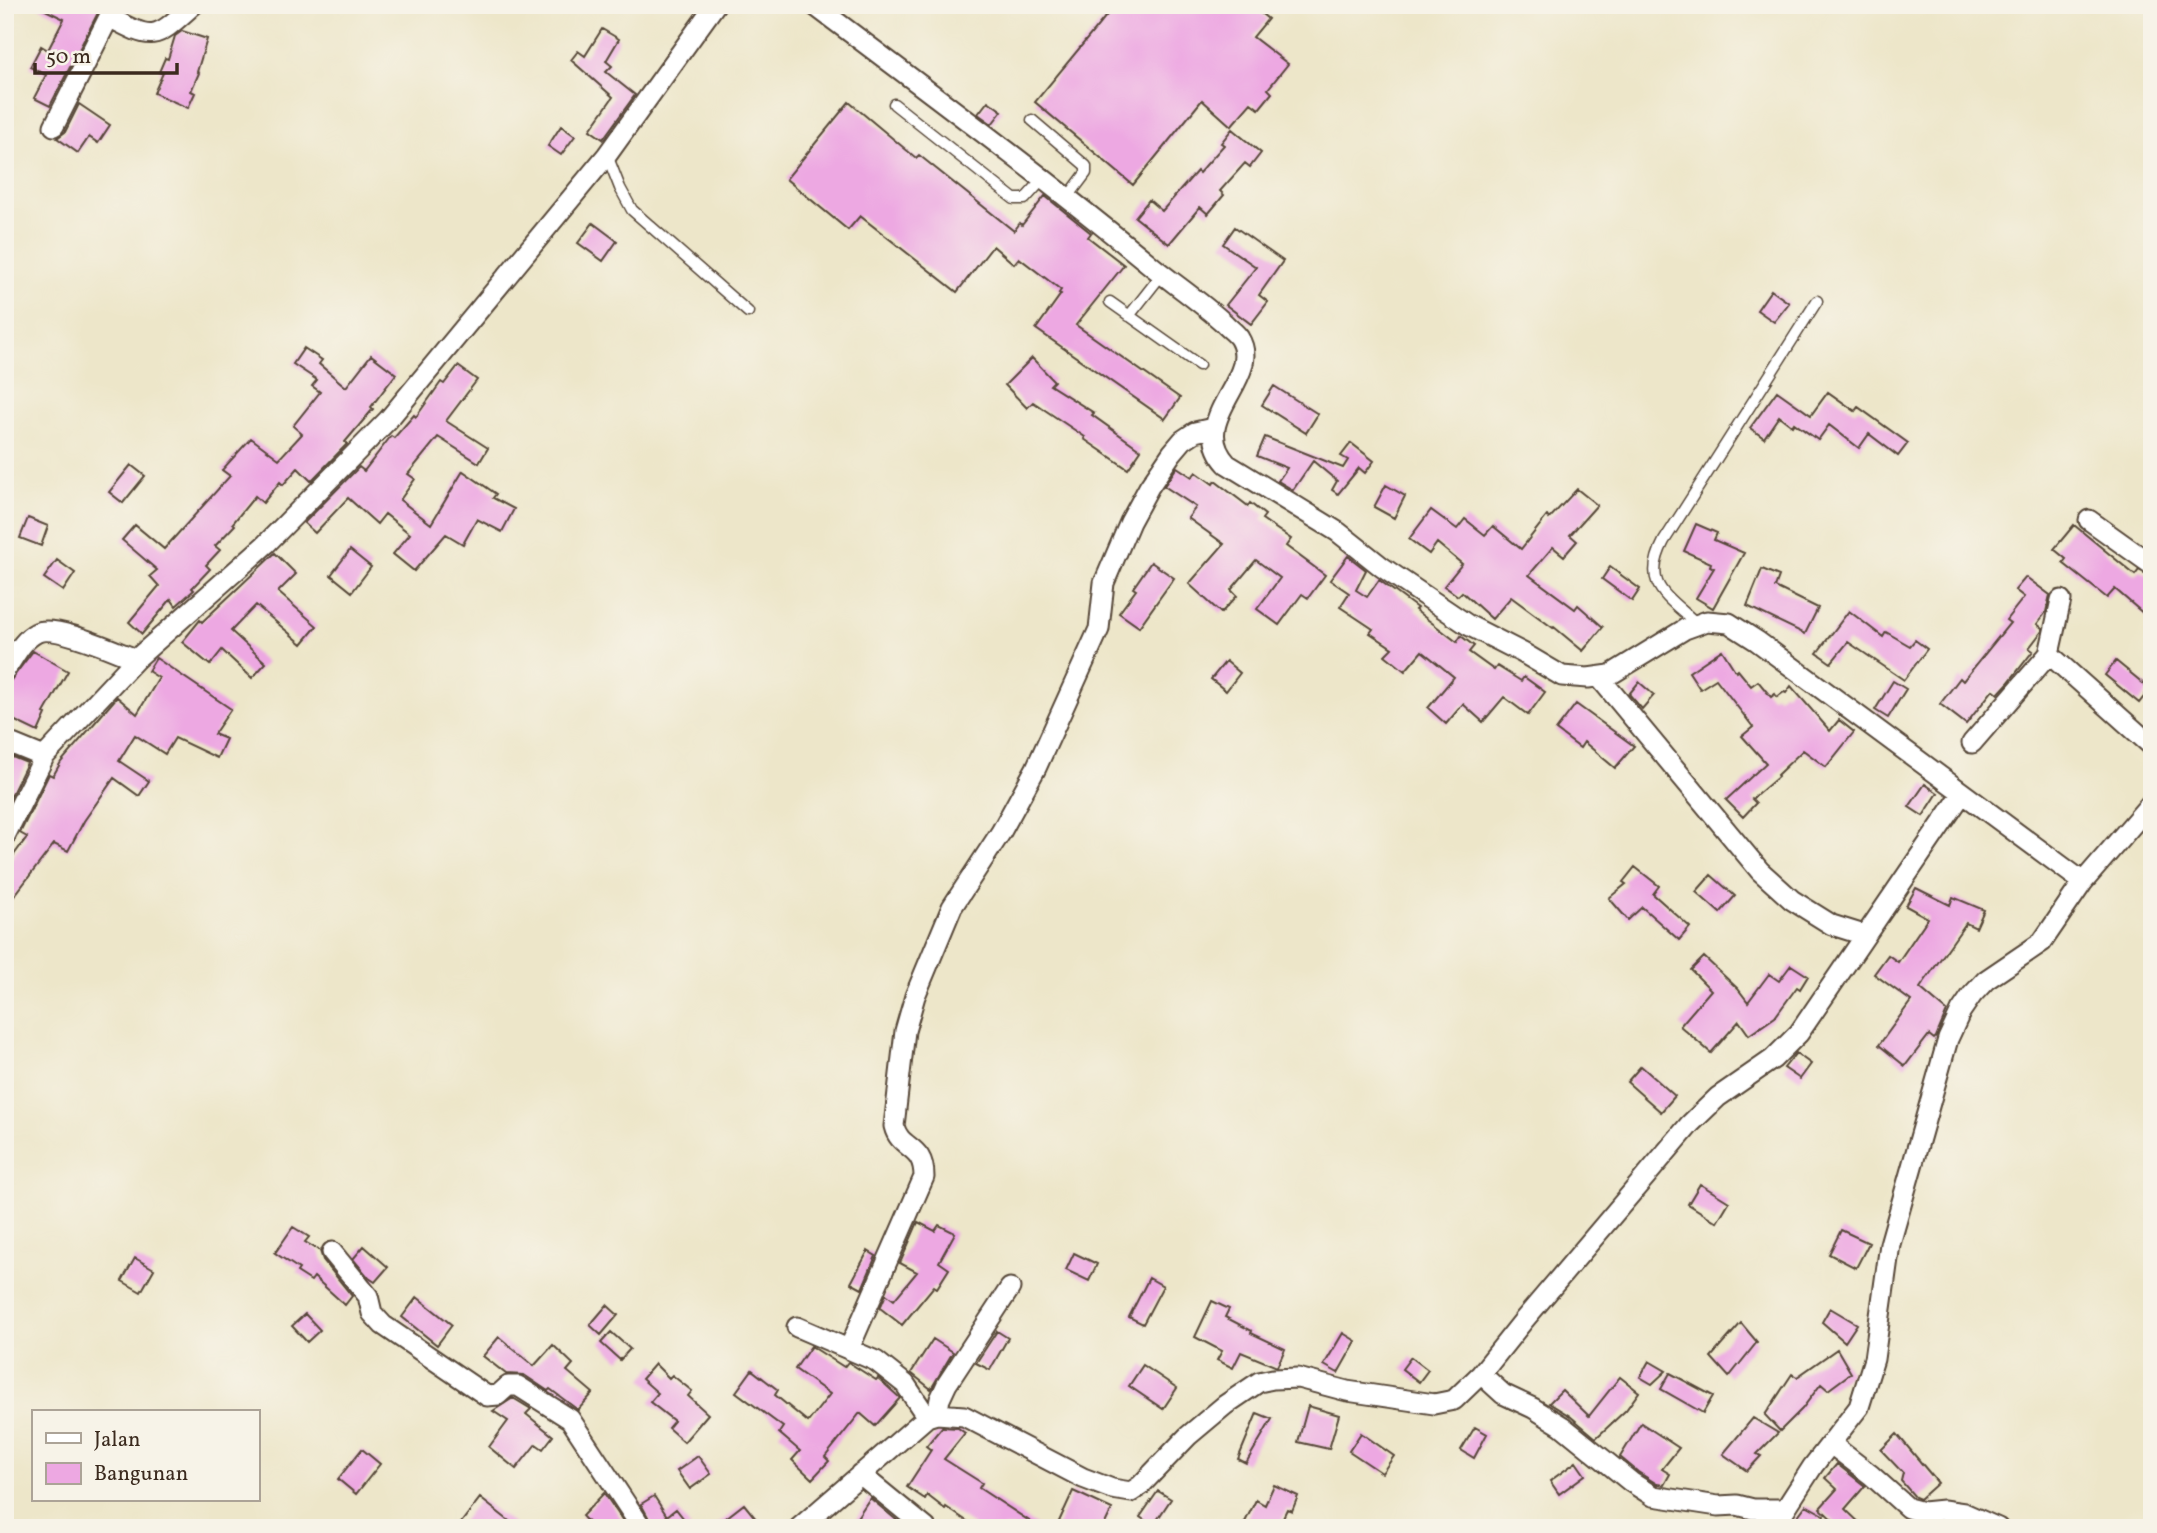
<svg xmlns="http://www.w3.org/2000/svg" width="2157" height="1533" font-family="Vollkorn,serif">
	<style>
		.building { fill: #eda8e2 }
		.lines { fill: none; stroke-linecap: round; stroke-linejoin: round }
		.service-casing { stroke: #564638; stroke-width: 13 }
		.minor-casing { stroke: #564638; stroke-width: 23 }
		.service { stroke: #fff; stroke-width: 10 }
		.minor { stroke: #fff; stroke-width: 19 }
	</style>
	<rect width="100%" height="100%" fill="#f7f3e8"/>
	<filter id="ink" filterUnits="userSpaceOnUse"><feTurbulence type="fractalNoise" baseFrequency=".0143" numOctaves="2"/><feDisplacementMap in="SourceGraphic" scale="14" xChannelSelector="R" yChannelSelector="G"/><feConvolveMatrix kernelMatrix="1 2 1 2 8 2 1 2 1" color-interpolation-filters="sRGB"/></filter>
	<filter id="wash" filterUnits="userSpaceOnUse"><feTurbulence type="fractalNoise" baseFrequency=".00686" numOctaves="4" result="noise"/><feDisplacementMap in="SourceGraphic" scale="28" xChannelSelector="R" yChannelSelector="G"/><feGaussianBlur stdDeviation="1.57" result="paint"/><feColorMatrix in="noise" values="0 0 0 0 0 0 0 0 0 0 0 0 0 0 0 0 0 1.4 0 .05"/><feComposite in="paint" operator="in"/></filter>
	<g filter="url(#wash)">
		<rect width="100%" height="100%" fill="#ede6c9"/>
		<g id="blocks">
			<path class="building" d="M35 5H102L50 106 34 98 46 75 30 67 41 46 48 50 64 19Z
				M1115 5H1251L1268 19 1253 37 1288 64 1268 89 1272 93 1259 109 1251 103 1231 126 1202 100 1133 185 1035 102Z
				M602 29 619 39 606 61 612 66 606 72 635 95 603 139 590 130 613 97 571 60 578 51 585 56Z
				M182 31 207 39 197 72 199 73 191 91 195 93 188 108 154 93 163 73 159 72 165 58 168 59 175 36Z
				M988 101 1002 111 992 124 978 114Z
				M849 102 916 158 919 155 1014 231 1020 223 1022 225 1045 196 1091 233 1088 237 1124 265 1076 325 1180 398 1165 419 1036 329 1061 294 1059 293 1061 290 1019 258 1014 264 993 246 957 292 860 216 848 230 786 179Z
				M79 104 110 125 98 143 89 137 78 153 57 138 65 132Z
				M561 126 575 136 561 155 548 146Z
				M1232 129 1261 153 1250 167 1245 163 1220 191 1224 195 1208 214 1200 207 1169 244 1135 217 1149 200 1162 211 1197 171 1199 173 1224 145 1221 143Z
				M593 223 617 241 603 261 578 243Z
				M1235 227 1283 261 1259 295 1268 302 1251 324 1226 305 1256 267 1223 244Z
				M1771 290 1789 303 1774 322 1757 310Z
				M304 348 322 360 319 364 346 387 371 355 396 374 371 407 373 409 345 442 347 444 311 481 298 468 283 485 280 482 263 503 255 496 233 523 235 525 215 546 220 550 206 565 210 569 192 588 194 590 176 606 171 599 142 634 129 622 159 586 150 576 157 570 122 540 135 525 164 549 230 476 222 470 251 438 279 459 302 434 293 426 320 392 312 386 317 380 293 364Z
				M1032 358 1054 381 1050 385 1094 413 1092 415 1141 450 1128 469 1084 439 1085 437 1033 402 1027 408 1005 385Z
				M458 366 477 380 446 421 488 448 479 463 438 437 408 474 415 479 400 500 431 524 463 471 496 494 493 498 514 509 502 532 477 519 463 544 446 534 414 571 393 554 410 534 385 514 377 524 348 498 315 533 304 523 359 467 364 471 391 436 394 438 414 415 416 417 441 382 444 384Z
				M1274 386 1318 414 1306 433 1262 405Z
				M1777 391 1811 415 1828 392 1855 411 1858 407 1908 443 1898 456 1869 434 1859 448 1829 425 1818 440 1794 423 1792 426 1779 416 1764 438 1750 428Z
				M1265 437 1343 468 1348 460 1341 456 1351 443 1374 461 1365 473 1359 468 1338 494 1332 490 1337 481 1313 461 1293 490 1278 481 1287 468 1257 456Z
				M131 465 145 476 123 503 109 492Z
				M1177 467 1192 477 1196 472 1213 484 1215 481 1248 506 1250 503 1265 515 1262 519 1291 539 1286 546 1325 575 1308 598 1302 594 1279 625 1257 609 1280 578 1256 560 1231 590 1237 596 1221 613 1189 584 1224 544 1188 518 1196 507 1164 486Z
				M1386 485 1405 496 1394 518 1374 507Z
				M1577 489 1597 505 1570 535 1577 541 1564 556 1553 547 1529 575 1575 609 1578 605 1603 627 1583 651 1554 627 1553 628 1511 597 1492 619 1462 592 1458 596 1444 586 1462 564 1437 543 1429 554 1409 539 1431 510 1457 529 1465 519 1485 535 1493 526 1521 549 1547 516 1549 519Z
				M28 518 48 526 41 546 20 538Z
				M1696 524 1717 533 1714 540 1744 553 1713 608 1696 598 1714 568 1710 566 1711 563 1684 551Z
				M2074 525 2135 575 2139 570 2152 577V621L2115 589 2107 598 2063 563 2066 559 2054 549Z
				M350 550 371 567 352 592 331 575Z
				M275 553 296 574 278 592 317 626 302 644 256 605 231 631 266 663 252 678 222 650 210 665 182 642 200 620 202 622Z
				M1348 556 1366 570 1356 590 1367 597 1379 580 1417 608 1415 610 1457 642 1461 636 1474 646 1469 652 1494 670 1497 666 1521 681 1524 677 1545 692 1528 715 1504 697 1483 722 1463 704 1446 724 1428 708 1454 677 1422 651 1405 671 1385 655 1392 648 1370 633 1373 629 1340 607 1349 593 1330 580Z
				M57 560 75 573 63 591 44 578Z
				M1151 562 1174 578 1139 627 1119 613 1136 590 1133 588Z
				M1610 567 1640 589 1632 601 1602 579Z
				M1762 569 1779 576 1775 587 1818 608 1805 634 1747 606Z
				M2026 577 2050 595 2046 612 2037 624 2042 628V631L2029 648 2033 651 2008 683 1998 694 1993 690 1966 724 1940 704 1960 678 1963 681 2010 623 2006 620 2024 597 2015 590Z
				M1849 611 1883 637 1886 632 1910 646 1915 640 1927 649 1904 680 1848 642 1831 663 1817 653Z
				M1722 650 1736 672 1738 670 1751 686 1758 681 1771 697 1775 694 1777 697 1784 692 1786 693 1791 686 1830 731 1839 720 1854 732 1826 767 1803 750 1777 775 1778 777 1752 799 1756 803 1743 817 1726 800 1766 763 1742 736 1753 727 1716 679 1700 689 1689 672Z
				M33 651 68 671 44 713 46 714 38 732 5 716V688Z
				M156 658 231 709 214 734 226 739 217 758 175 738 165 754 135 735 119 761 149 781 139 796 114 778 84 821 68 851 54 844 5 908V867L27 837 20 833 49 774 53 776 61 762 117 697 137 714 159 678 148 671Z
				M1226 661 1240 673 1226 691 1211 679Z
				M2116 661 2150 689 2139 703 2105 675Z
				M1893 681 1906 689 1888 718 1875 710Z
				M1639 682 1654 695 1642 709 1629 694Z
				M1576 704 1634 746 1615 768 1584 742 1580 748 1556 730Z
				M5 754 27 763 5 808Z
				M1925 784 1938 793 1923 816 1909 807Z
				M1635 867 1659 886 1653 894 1690 927 1679 940 1642 907 1628 920 1609 898 1626 884 1623 882Z
				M1711 875 1735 896 1720 913 1696 892Z
				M1916 888 1950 905 1953 897 1984 910 1976 928 1966 923 1920 988 1947 1011 1936 1037 1934 1039 1929 1035 1905 1066 1879 1045 1911 1001 1874 974 1888 955 1898 962 1928 918 1906 906Z
				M1704 957 1738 989 1748 1002 1769 974 1779 981 1791 965 1808 976 1800 989 1797 987 1775 1017 1749 1035 1739 1021 1711 1053 1680 1026 1711 990 1691 970Z
				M1796 1053 1811 1064 1800 1079 1784 1068Z
				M1641 1066 1675 1096 1661 1112 1627 1082Z
				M1700 1184 1729 1202 1717 1222 1688 1204Z
				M918 1222 935 1231 939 1225 955 1233 939 1262 949 1269 937 1288 934 1286 902 1325 880 1308 886 1294 894 1300 917 1272 900 1263Z
				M293 1227 309 1237 305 1242 320 1251 323 1260 352 1296 345 1305 314 1277 311 1281 297 1272 299 1269 275 1253Z
				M1841 1230 1869 1243 1856 1268 1829 1254Z
				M364 1246 388 1267 375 1282 369 1278 353 1259Z
				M868 1251 876 1256 862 1289 851 1283Z
				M1074 1253 1097 1264 1089 1281 1066 1270Z
				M135 1258 154 1269 141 1292 122 1281Z
				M1149 1278 1163 1286 1143 1324 1129 1317Z
				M417 1297 452 1325 437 1345 402 1317Z
				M1212 1301 1229 1309 1225 1317 1252 1331 1251 1333 1285 1349 1277 1367 1241 1352 1233 1368 1217 1360 1222 1351 1195 1337Z
				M607 1305 618 1315 601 1335 590 1325Z
				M1830 1308 1857 1324 1845 1342 1822 1322Z
				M305 1314 320 1330 307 1342 292 1326Z
				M1741 1323 1757 1342 1729 1377 1711 1357Z
				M997 1331 1008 1338 990 1370 976 1363Z
				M611 1332 630 1349 620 1360 601 1343Z
				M1343 1333 1356 1341 1338 1373 1324 1365Z
				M499 1337 534 1366 553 1345 573 1364 567 1371 593 1393 578 1410 550 1389 548 1391 524 1375 506 1374 483 1356Z
				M933 1339 953 1352 931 1389 911 1373Z
				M811 1346 844 1367 848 1362 876 1380 878 1378 900 1398 875 1426 860 1413 825 1457 829 1461 812 1479 792 1460 800 1451 779 1433 783 1427 736 1392 752 1370 778 1390 775 1395 808 1422 830 1394 795 1369Z
				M1837 1349 1851 1373 1828 1390 1821 1384 1802 1409 1780 1431 1765 1415 1792 1374 1797 1377Z
				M1411 1357 1428 1370 1419 1382 1402 1369Z
				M1649 1361 1666 1371 1652 1384 1640 1377Z
				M655 1364 669 1378 672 1375 692 1391 688 1396 708 1414 684 1442 668 1428 674 1421 650 1402 658 1393 642 1379Z
				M1143 1365 1177 1388 1163 1409 1129 1386Z
				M1670 1373 1713 1396 1703 1413 1661 1389Z
				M1620 1377 1639 1392 1626 1410 1596 1438 1570 1416 1549 1403 1562 1390 1589 1416Z
				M513 1398 531 1409 526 1414 553 1436 543 1449 536 1444 516 1469 489 1447 508 1421 493 1411Z
				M1308 1406 1339 1415 1329 1449 1298 1442Z
				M1257 1413 1272 1419 1246 1463 1238 1459Z
				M1753 1418 1778 1433 1757 1454 1761 1456 1747 1471 1723 1454Z
				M1641 1423 1679 1448 1662 1469 1670 1474 1664 1485 1657 1484 1638 1472 1620 1457Z
				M942 1427 958 1428 965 1433 944 1459 982 1483 979 1488 1040 1528H977L946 1507 945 1509 927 1495 925 1499 907 1487 931 1450 926 1446Z
				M1475 1427 1487 1434 1474 1458 1461 1450Z
				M1361 1433 1394 1456 1382 1473 1349 1451Z
				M1897 1434 1938 1483 1920 1499 1915 1497 1901 1481 1903 1473 1881 1450Z
				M362 1449 380 1464 356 1494 338 1479Z
				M698 1456 711 1474 690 1489 677 1471Z
				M1576 1462 1585 1475 1559 1494 1550 1481Z
				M1837 1464 1865 1486 1845 1509 1865 1528H1841L1820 1508 1837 1489 1825 1478Z
				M1274 1485 1298 1496 1292 1511 1287 1509 1278 1528H1242L1256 1500 1265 1505Z
				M1073 1491 1112 1509 1103 1528H1056Z
				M1158 1491 1171 1499 1153 1526 1140 1517Z
				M604 1493 625 1524 620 1528H593L582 1516Z
				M654 1496 667 1516 676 1509 691 1528H654L641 1504Z
				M480 1498 518 1528H457Z
				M870 1498 906 1528H850Z
				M744 1504 757 1520 747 1528H713Z
				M1806 1505 1824 1515 1816 1528H1789Z"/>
		</g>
	</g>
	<g filter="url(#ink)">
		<use href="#blocks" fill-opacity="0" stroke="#564638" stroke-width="2"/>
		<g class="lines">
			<defs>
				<path id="service" d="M894 104 1014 199H1025L1044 178
					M1032 120 1086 166V173L1068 197
					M607 155 620 188 632 210 748 312
					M1110 302 1199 365
					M1129 316 1162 274
					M1697 624C1666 595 1641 585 1664 541L1817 301"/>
				<path id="minor" d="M814 5C928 91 1043 176 1153 267 1177 286 1202 303 1224 323 1228 328 1235 332 1239 338 1264 378 1185 419 1227 464L1338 532 1382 567 1468 625 1523 653 1562 676 1588 678 1610 675 1685 629 1707 621 1729 623 1757 641 2083 882
					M54 126 109 17C155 42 155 39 193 5
					M2089 520 2152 565
					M2049 654 2152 746
					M5 670C14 658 22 640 36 633 54 623 116 652 136 659
					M1599 677 1760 871 1792 900 1832 925 1864 935
					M5 741 44 757
					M1972 743 2049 654 2061 600
					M5 836 44 757 136 659 266 544 388 420 607 155 715 5
					M332 1252 368 1296 372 1313 383 1325 487 1396 498 1395 508 1386H518L570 1419 642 1528
					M797 1327 876 1361 905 1384 927 1417
					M849 1349 924 1177C924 1143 900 1151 894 1126L905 1031 915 996 952 907 1001 832 1036 768 1099 629 1104 583 1130 522 1149 487 1172 453 1183 440 1195 432 1213 428
					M1481 1374 1503 1394 1533 1408 1562 1426 1631 1482 1653 1496 1718 1506 1737 1505 1753 1509H1783
					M937 1414 940 1399 947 1384 1010 1288
					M1831 1444 1871 1475 1908 1508 1923 1512 1943 1510 1964 1513 1998 1528
					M860 1474 926 1528
					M799 1528 927 1417 937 1414 964 1416 1083 1478 1112 1489 1131 1492 1140 1486 1188 1436 1225 1405 1259 1382 1273 1379 1298 1378 1347 1391 1434 1404 1454 1400 1481 1374 1524 1320 1690 1124 1718 1097 1773 1059 1799 1033 1962 794
					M1773 1528 1813 1466 1859 1407 1874 1359 1890 1244 1948 1039 1961 1011 1972 995 1986 980 2042 942 2083 882 2152 802"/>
			</defs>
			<use href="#service" class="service-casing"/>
			<use href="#minor" class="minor-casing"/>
			<use href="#service" class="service"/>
			<use href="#minor" class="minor"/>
		</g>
	</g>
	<rect width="2157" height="1533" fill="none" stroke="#f7f3e8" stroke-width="28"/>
	<rect x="32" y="1410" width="228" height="91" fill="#f7f3e8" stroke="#aca397" stroke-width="2"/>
	<rect x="46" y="1433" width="35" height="10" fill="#ffffff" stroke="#aca397" stroke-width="2"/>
	<text x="94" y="1446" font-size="21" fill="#3b2a1e">Jalan</text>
	<rect x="46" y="1463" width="35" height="21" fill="#eda8e2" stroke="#aca397" stroke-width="2"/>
	<text x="94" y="1480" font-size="21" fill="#3b2a1e">Bangunan</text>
	<path d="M35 63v10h142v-10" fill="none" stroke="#3b2a1e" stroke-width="3.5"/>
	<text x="46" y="63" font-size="21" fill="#3b2a1e" stroke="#f7f3e8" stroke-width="5" paint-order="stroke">50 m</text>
</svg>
